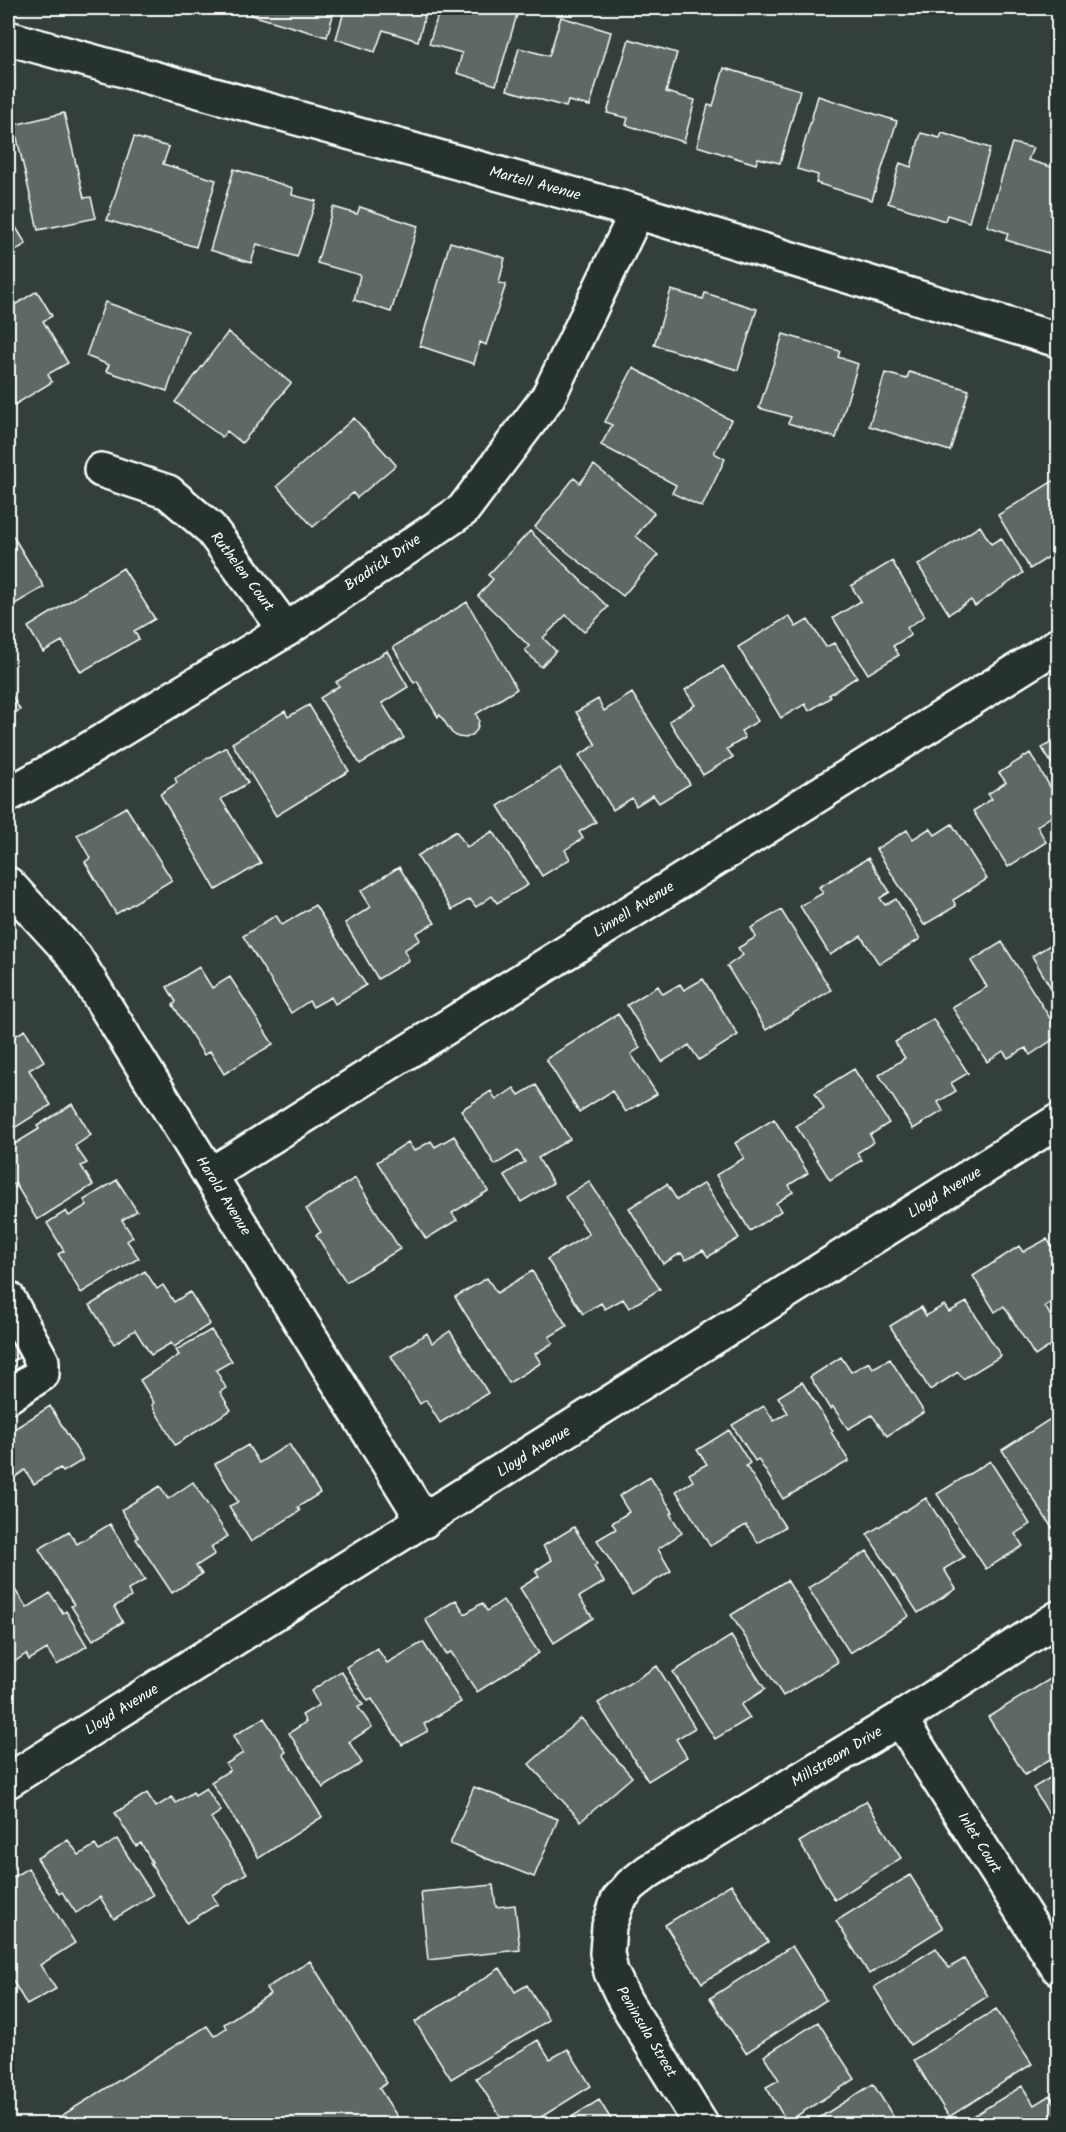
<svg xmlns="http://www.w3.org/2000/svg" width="1066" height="2132" font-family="Kalam,sans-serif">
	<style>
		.building { fill: #5f6964; stroke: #fff; stroke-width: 1.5 }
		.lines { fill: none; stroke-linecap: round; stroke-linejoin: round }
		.minor-casing { stroke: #fff; stroke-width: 38 }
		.minor { stroke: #26332d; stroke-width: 33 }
		.rail-casing { stroke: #fff; stroke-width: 7 }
		.rail { stroke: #26332d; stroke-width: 4.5; stroke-dasharray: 14; stroke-linecap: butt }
		.labels { text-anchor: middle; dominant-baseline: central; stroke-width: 4.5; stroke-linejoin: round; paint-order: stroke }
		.street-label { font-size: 15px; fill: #fff; stroke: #26332d }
	</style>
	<rect width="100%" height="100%" fill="#333f3a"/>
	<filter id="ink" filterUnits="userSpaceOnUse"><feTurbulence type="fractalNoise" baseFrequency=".0167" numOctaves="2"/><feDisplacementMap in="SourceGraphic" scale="12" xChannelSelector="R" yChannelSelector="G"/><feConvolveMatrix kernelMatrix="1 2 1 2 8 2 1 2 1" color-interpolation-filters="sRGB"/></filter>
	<g filter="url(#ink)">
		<path class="building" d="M227 8H242L241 12Z
			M253 8H335L327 37 251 15Z
			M345 8H427L418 41 383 30 375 52 336 39Z
			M440 8H519L496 85 457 73 462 53 429 44Z
			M561 17 611 32 590 106 568 101 566 107 507 90 519 48 549 56Z
			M629 39 677 53 666 92 695 100 684 142 626 125 628 118 607 113Z
			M724 68 800 90 780 163 758 158 756 164 697 146 708 105 713 106Z
			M818 96 897 121 872 200 816 183 818 175 797 169Z
			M64 113 84 198 91 197 96 218 38 230 14 125Z
			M921 133 940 138 942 133 990 148 969 222 947 215 945 221 888 203 900 163 911 167Z
			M134 137 169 147 163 164 216 180 196 247 107 220Z
			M1012 143 1033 148 1028 160 1058 169V256L1006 240 1008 233 987 226Z
			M234 169 293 188 292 195 316 201 297 257 257 244 251 263 210 250Z
			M333 207 357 214 360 207 418 226 391 312 354 300 360 275 317 263Z
			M8 214 26 244 8 255Z
			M450 242 505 258 499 283 506 284 486 345 480 342 474 364 420 346Z
			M671 290 703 299 705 293 757 309 738 370 654 345Z
			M37 291 52 316 43 321 68 363 48 374 52 382 8 409V309Z
			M105 302 188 331 167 391 106 371 109 365 86 356Z
			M228 332 291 383 242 443 227 431 222 437 175 402Z
			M783 334 840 351 838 357 858 364 836 438 788 423 791 417 759 408Z
			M633 368 731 420 714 453 725 459 702 507 672 493 676 485 601 445 612 425 605 422Z
			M909 372 969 390 950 451 869 426 885 373 907 379Z
			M354 418 396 465 357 498 353 493 313 527 277 486Z
			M594 465 654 513 636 536 658 555 623 596 535 527 574 478 580 483Z
			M1058 478V551L1030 569 998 515Z
			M980 526 991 544 1001 538 1023 573 975 606 971 600 949 614 918 565Z
			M530 531 608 607 584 632 566 615 543 638 556 651 541 667 525 650 529 646 478 596 493 579 488 575Z
			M13 536 44 587 8 608V539Z
			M892 561 925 616 907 628 911 635 893 646 899 655 868 674 833 618 861 601 851 586Z
			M123 568 155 619 134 631 139 639 81 672 62 641 43 652 28 627Z
			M467 602 517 689 476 714 479 720 477 730 472 735 466 738 458 737 452 733 440 715 438 717 417 681 414 683 393 647Z
			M789 616 796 627 808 620 826 647 834 643 857 677 829 695 831 697 809 711 805 704 781 718 738 647Z
			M387 651 408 687 382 703 404 738 360 764 320 698 339 686 336 682Z
			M723 666 758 721 741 731 745 738 727 749 733 757 703 775 669 721 695 705 685 690Z
			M8 688 20 710 8 717Z
			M632 693 690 784 659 803 653 795 636 806 632 798 613 810 579 755 596 745 576 712 598 699 604 711Z
			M309 705 349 771 276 816 232 743 285 711 288 717Z
			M1058 738V766L1055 769 1042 748Z
			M226 747 248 783 221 799 261 863 216 890 160 794 177 783 175 778Z
			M1030 753 1058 800V812L1037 826 1046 842 1008 867 973 811 992 799 988 794 1006 782 999 773Z
			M560 768 596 822 579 832 583 838 565 850 570 859 542 876 498 806Z
			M126 807 172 880 116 914 85 862 90 858 77 835Z
			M952 824 987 879 953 900 956 906 924 925 876 849 907 830 913 839 930 828 935 835Z
			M456 831 467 847 493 831 528 885 497 903 492 896 476 907 470 899 452 910 417 856Z
			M868 858 890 892 880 898 885 905 896 899 920 939 879 964 861 936 830 955 800 906 823 893 819 887Z
			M399 867 435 923 416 933 420 940 404 950 409 960 378 979 345 923 371 907 361 891Z
			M315 905 366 985 335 1004 331 997 313 1007 309 1001 291 1013 243 936 276 915 282 925Z
			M781 910 831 990 766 1030 727 966 743 955 738 948 756 937 751 928Z
			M1058 940V1000L1032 956Z
			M1002 942 1058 1031V1036L1030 1055 1026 1048 1008 1058 1003 1051 987 1062 952 1007 987 987 971 961Z
			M199 967 212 988 230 977 273 1044 224 1074 210 1051 204 1055 173 1005 176 1002 167 987Z
			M703 979 738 1035 699 1060 689 1045 662 1062 627 1005 658 986 663 994 680 984 684 990Z
			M618 1014 640 1048 631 1054 657 1094 626 1112 612 1091 579 1112 546 1059Z
			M933 1019 968 1073 951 1083 956 1091 938 1102 943 1111 913 1129 879 1075 905 1058 895 1042Z
			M25 1030 44 1061 29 1070 51 1105 8 1132V1040Z
			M854 1069 889 1123 870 1135 874 1142 857 1153 862 1160 830 1180 796 1126 824 1109 815 1093Z
			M536 1085 570 1139 538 1158 553 1183 521 1202 504 1175 525 1162 518 1151 495 1165 461 1110 491 1091 496 1100 514 1088 519 1095Z
			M72 1104 91 1135 75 1146 87 1163 81 1166 93 1185 37 1220 15 1183 11 1186 8 1180V1148L39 1129 37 1126Z
			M774 1119 808 1173 789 1185 793 1192 776 1203 781 1211 750 1231 716 1175 744 1158 735 1143Z
			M454 1136 488 1191 452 1213 457 1220 426 1239 377 1162 408 1142 414 1151 431 1141 435 1147Z
			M355 1178 400 1249 346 1282 316 1235 321 1232 306 1209Z
			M117 1180 137 1211 122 1220 133 1237 127 1241 139 1258 81 1293 58 1254 64 1251 47 1223 66 1211 69 1216 87 1205 84 1200Z
			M589 1181 660 1289 629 1308 623 1299 605 1309 601 1303 583 1314 547 1259 589 1234 565 1197Z
			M704 1183 739 1238 708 1257 703 1250 686 1260 681 1253 663 1264 629 1208 667 1184 677 1200Z
			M1047 1239 1058 1256V1298L1045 1306 1058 1329V1341L1035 1356 1004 1306 995 1312 973 1276 1019 1246 1023 1252Z
			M145 1271 157 1289 163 1285 174 1302 190 1292 210 1324 174 1347 171 1343 151 1355 135 1330 114 1344 90 1305Z
			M532 1271 567 1326 549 1337 553 1343 535 1354 541 1363 509 1383 455 1297 487 1278 497 1293Z
			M967 1302 1001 1356 963 1379 958 1372 930 1390 890 1326 921 1307 926 1316 944 1305 949 1312Z
			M211 1330 232 1361 216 1370 226 1388 220 1392 231 1410 175 1445 152 1405 154 1403 140 1380 179 1355 176 1350Z
			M450 1331 488 1393 440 1423 426 1400 420 1404 391 1356 427 1333 432 1343Z
			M8 1337 20 1357 8 1364Z
			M841 1357 851 1372 869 1362 873 1368 890 1359 924 1412 887 1436 872 1415 848 1429 833 1407 830 1409 810 1377Z
			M802 1382 833 1431 831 1432 849 1461 783 1499 758 1459 755 1461 732 1425 764 1406 774 1421 788 1413 778 1397Z
			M50 1406 83 1460 63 1472 60 1468 34 1484 25 1470 14 1478 8 1468V1433Z
			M1058 1414V1524L1052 1528 1002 1450Z
			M729 1430 750 1463 746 1466 785 1527 758 1543 746 1525 710 1546 676 1491 693 1481 689 1474 707 1464 697 1450Z
			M289 1444 320 1493 298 1507 300 1511 251 1542 229 1506 238 1502 215 1464 248 1445 259 1463Z
			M990 1461 1030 1524 1015 1534 1023 1546 986 1569 937 1494Z
			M650 1477 673 1512 670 1514 682 1533 658 1549 671 1571 632 1595 597 1540 616 1529 612 1523 629 1512 619 1496Z
			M193 1482 228 1536 211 1547 215 1554 196 1566 202 1574 172 1593 136 1539 138 1537 121 1510 160 1486 168 1499Z
			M926 1498 964 1557 944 1569 956 1589 918 1613 867 1534Z
			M110 1524 145 1580 128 1590 131 1597 114 1607 123 1622 93 1640 71 1606 74 1605 39 1549 69 1531 77 1544Z
			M574 1527 597 1564 594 1566 604 1582 579 1597 593 1618 554 1643 520 1588 539 1576 535 1571 552 1560 543 1546Z
			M867 1551 909 1616 850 1653 808 1588Z
			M787 1580 838 1662 783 1696 731 1615Z
			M13 1587 27 1608 50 1593 63 1613 66 1611 87 1646 57 1665 47 1649 29 1660 26 1654 8 1666V1590Z
			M456 1600 465 1614 482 1603 487 1611 503 1600 539 1653 477 1692 451 1652 446 1654 425 1619Z
			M731 1636 765 1689 741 1705 750 1718 715 1739 673 1672Z
			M423 1642 461 1702 424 1724 428 1731 402 1745 372 1699 368 1701 346 1667 377 1648 387 1663Z
			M657 1666 695 1728 676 1739 687 1757 648 1781 598 1703Z
			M341 1671 363 1705 358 1707 372 1727 349 1742 362 1763 323 1788 289 1733 306 1722 302 1715 319 1705 311 1691Z
			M1055 1676 1058 1682V1754L1025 1775 988 1717Z
			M264 1718 286 1752 283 1754 322 1817 259 1858 211 1782 230 1770 226 1764 243 1753 233 1736Z
			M581 1718 632 1777 581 1821 529 1764Z
			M1058 1773V1829L1033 1788Z
			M474 1787 558 1819 534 1877 450 1844Z
			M206 1788 221 1811 211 1818 247 1873 212 1895 218 1904 187 1923 150 1863 152 1862 141 1843 136 1846 115 1813 147 1793 156 1807 172 1797 176 1803 193 1792 195 1795Z
			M866 1801 901 1858 835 1900 799 1842Z
			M117 1839 153 1895 114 1919 100 1897 76 1913 62 1892 59 1894 37 1858 68 1840 79 1855 95 1845 99 1851Z
			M28 1868 75 1943 40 1965 56 1989 27 2005 8 1973V1900L12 1897 8 1890V1880Z
			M910 1875 943 1928 869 1974 836 1921Z
			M731 1884 768 1942 702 1983 665 1925Z
			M493 1885 496 1907 515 1905 520 1950 428 1960 421 1892Z
			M792 1946 826 2000 746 2053 710 1998Z
			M936 1948 949 1968 964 1959 988 1996 910 2045 874 1987Z
			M310 1961 387 2083 379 2088 402 2124H48L207 2026 214 2036 226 2028 224 2024 270 1994 266 1988Z
			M500 1968 515 1992 527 1985 549 2020 451 2079 415 2022Z
			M996 2009 1032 2064 949 2117 914 2060Z
			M818 2022 855 2079 787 2122 766 2087 779 2080 764 2056Z
			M538 2040 550 2059 568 2049 591 2086 530 2124H505L476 2078Z
			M873 2084 898 2124H812L811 2123Z
			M1022 2086 1034 2105 1050 2095 1058 2108V2124H960Z
			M599 2100 614 2124H560Z"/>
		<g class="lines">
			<defs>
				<path id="minor" d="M8 38 637 212 1058 340
					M101 470 168 492 210 528 286 630
					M8 795 84 752 286 630 463 510 548 397 637 212
					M8 884 75 957 424 1521
					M210 1175 1058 645
					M8 1298 42 1361V1374L8 1396
					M900 1719 1058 1968
					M8 1781 1058 1121
					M701 2124 625 2001 611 1972 607 1953 609 1926 618 1900 631 1885 649 1871 900 1719 1058 1618"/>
			</defs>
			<use href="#minor" class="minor-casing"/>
			<use href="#minor" class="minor"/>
			<defs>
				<path id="rail" d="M1037 8 1058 14"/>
			</defs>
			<use href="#rail" class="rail-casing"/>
			<use href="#rail" class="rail"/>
		</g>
	</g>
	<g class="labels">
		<g class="street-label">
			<text transform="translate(535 184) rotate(15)">Martell Avenue</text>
			<text transform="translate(383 563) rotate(-34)">Bradrick Drive</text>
			<text transform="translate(242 572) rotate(53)">Ruthelen Court</text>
			<text transform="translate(634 910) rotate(-32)">Linnell Avenue</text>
			<text transform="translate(945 1193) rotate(-32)">Lloyd Avenue</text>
			<text transform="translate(223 1196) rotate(58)">Harold Avenue</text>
			<text transform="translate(534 1452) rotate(-32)">Lloyd Avenue</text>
			<text transform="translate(122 1710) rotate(-32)">Lloyd Avenue</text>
			<text transform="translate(837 1757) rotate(-31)">Millstream Drive</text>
			<text transform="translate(979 1843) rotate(58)">Inlet Court</text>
			<text transform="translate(646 2032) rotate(59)">Peninsula Street</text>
		</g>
	</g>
	<rect width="1066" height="2132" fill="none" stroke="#26332d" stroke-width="30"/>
	<rect x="15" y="15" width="1036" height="2102" fill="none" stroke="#fff" stroke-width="2" filter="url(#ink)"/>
</svg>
